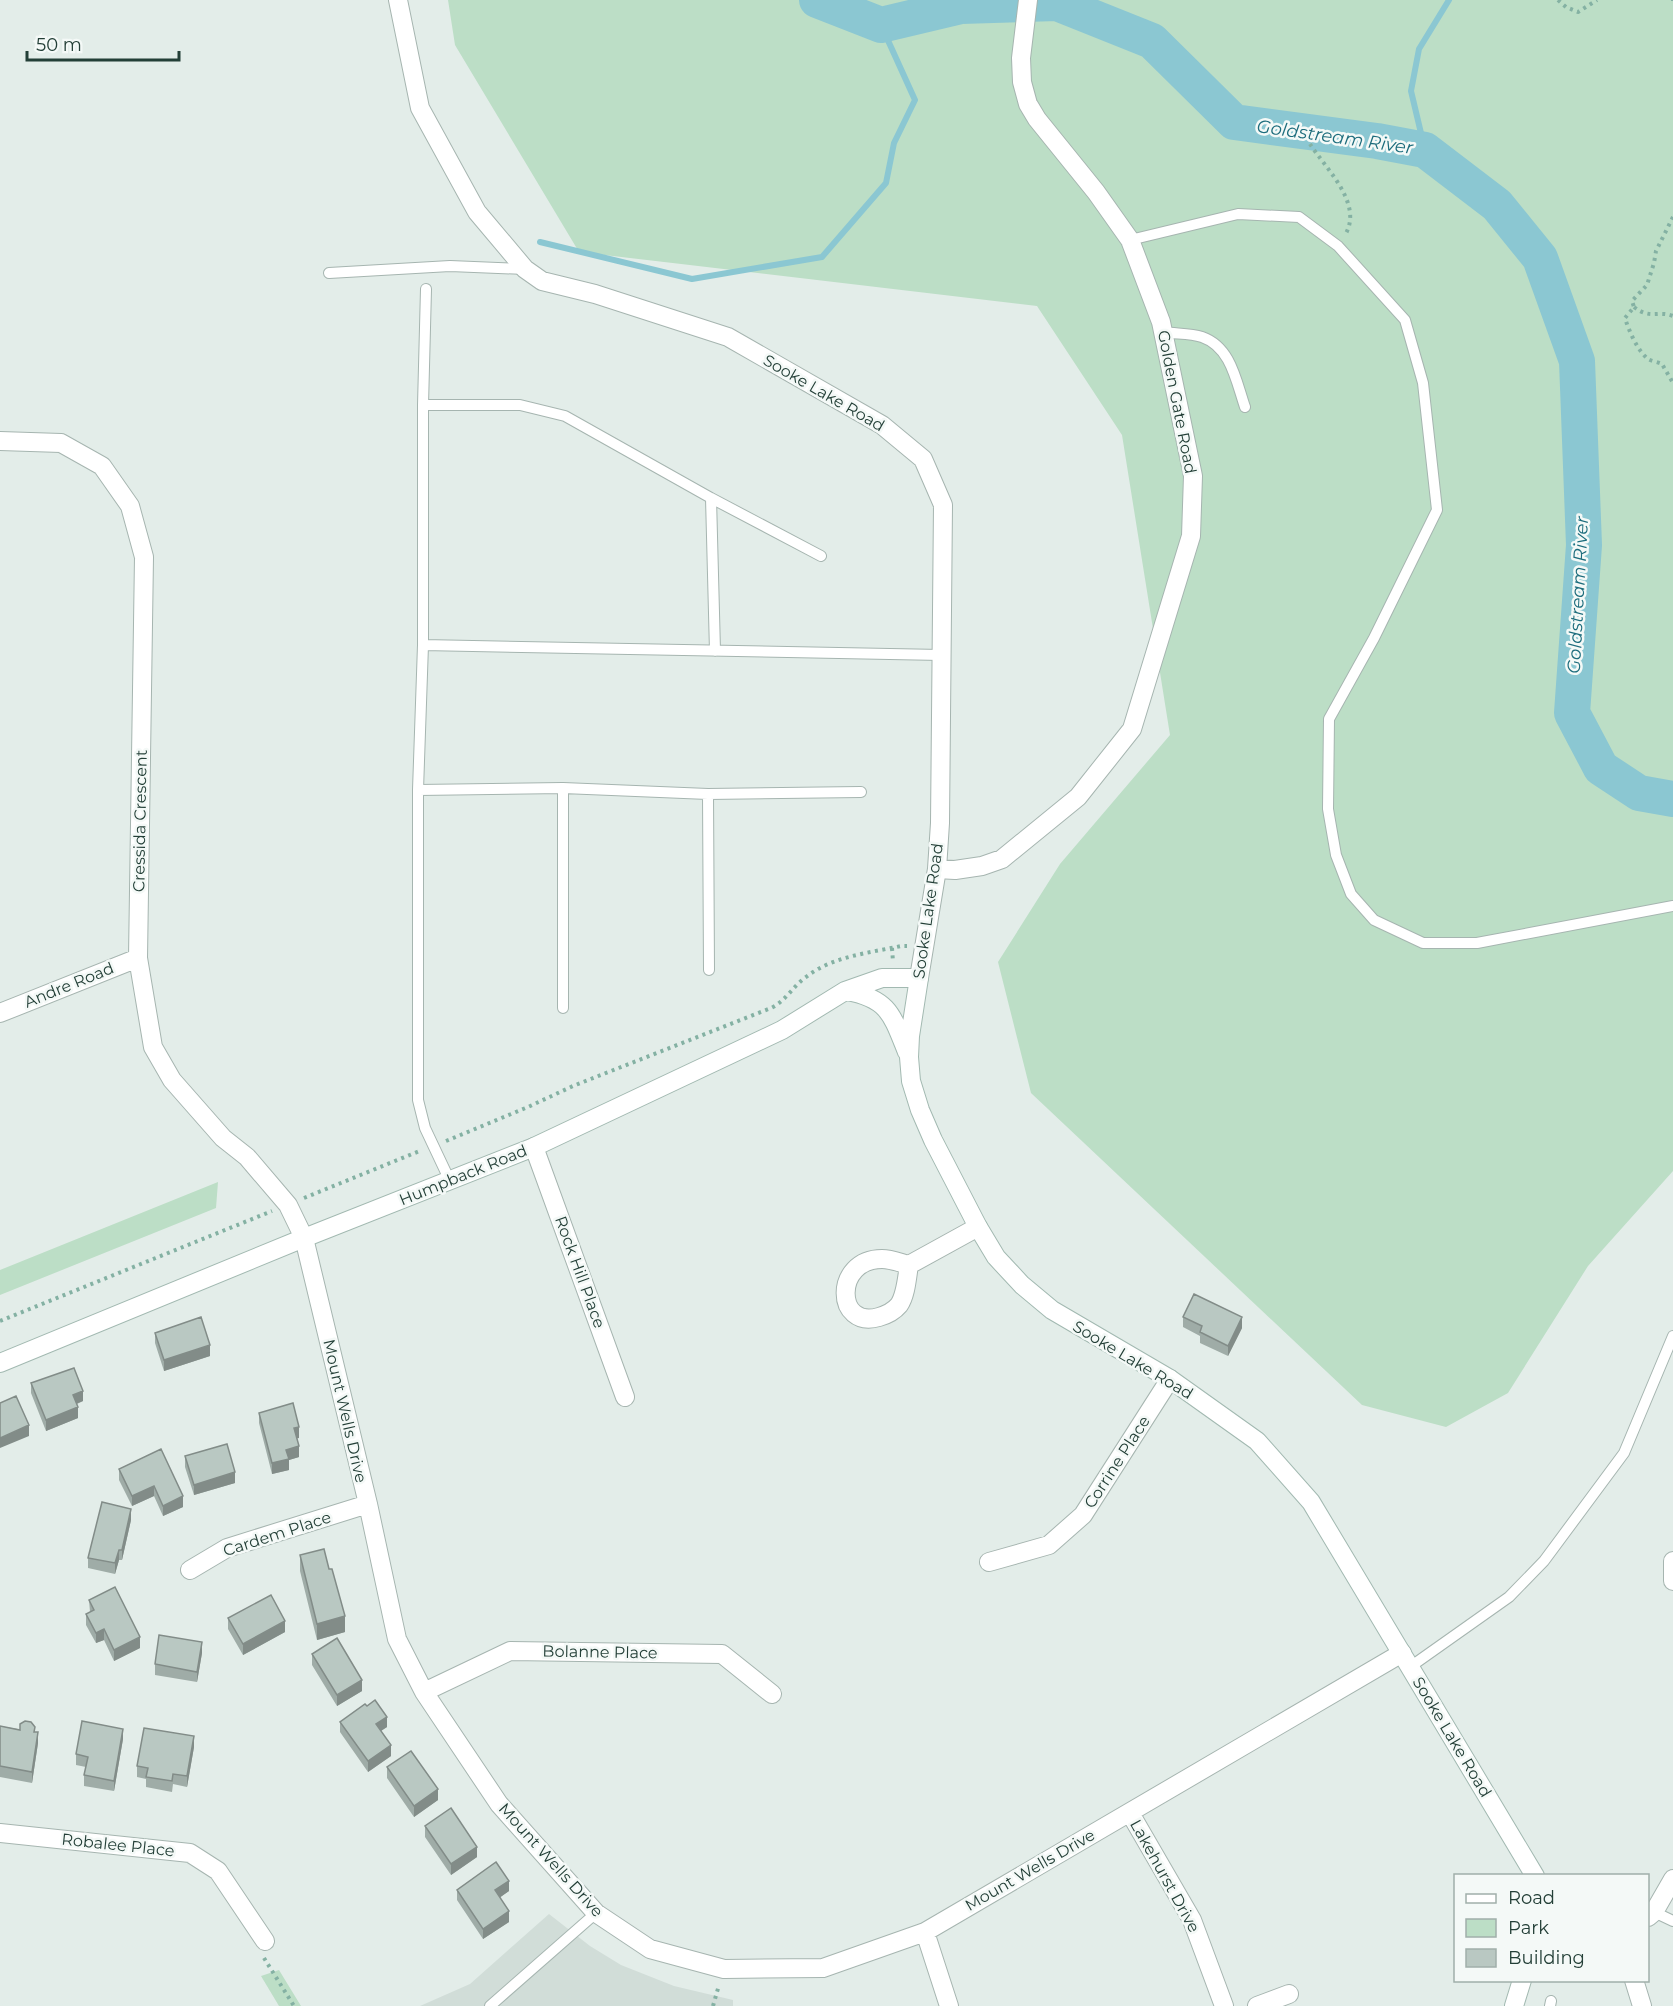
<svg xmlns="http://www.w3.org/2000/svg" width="1673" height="2006" font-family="Montserrat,sans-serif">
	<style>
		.built { fill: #d1ddd8 }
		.green { fill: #bcdec6 }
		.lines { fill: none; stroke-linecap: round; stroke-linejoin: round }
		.stream { stroke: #8bc7d2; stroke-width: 6 }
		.river { stroke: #8bc7d2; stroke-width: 36 }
		.lane-casing { stroke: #a6b5b0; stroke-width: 12 }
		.street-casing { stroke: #a6b5b0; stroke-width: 20 }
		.secondary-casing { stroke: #a2b9b1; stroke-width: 20 }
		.path { stroke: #84b1a3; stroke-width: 4; stroke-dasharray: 3 4.5; stroke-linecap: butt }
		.lane { stroke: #fff; stroke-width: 10 }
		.street { stroke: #fff; stroke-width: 18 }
		.secondary { stroke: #fff; stroke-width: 18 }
		.wall { fill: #9faca7 }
		.shaded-wall { fill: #828c88 }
		.building { fill: #b9c8c2; stroke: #828c88; stroke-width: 1.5 }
		.labels { text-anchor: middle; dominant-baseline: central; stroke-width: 5; stroke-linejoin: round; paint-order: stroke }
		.street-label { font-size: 16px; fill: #233f37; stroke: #f4f9f7 }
		.water-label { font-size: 18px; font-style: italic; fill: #1c6c7c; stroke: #f4f9f7 }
	</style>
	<rect width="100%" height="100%" fill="#e3ede9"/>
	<path class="built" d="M549 1914 590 1946 621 1965 674 1986 733 2000V2006H420L470 1984Z"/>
	<path class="green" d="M448 0H1673V1171L1588 1266 1508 1393 1446 1427 1362 1405 1031 1093 998 962 1060 864 1170 735 1122 435 1037 306 579 252 455 45Z
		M218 1182 216 1208 0 1295V1270Z
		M279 1970 301 2006H279L261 1976Z"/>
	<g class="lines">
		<path class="stream" d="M1425 150 1411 91 1419 49 1449 0
			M540 242 692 279 822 257 886 183 894 143 915 100 881 25"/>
		<path class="river" d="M817 0 881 25 961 6 1057 3 1152 41 1234 122 1377 141 1425 150 1497 205 1540 258 1577 361 1584 545 1572 713 1601 768 1639 793 1673 799"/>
		<defs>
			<path id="lane" d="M1130 240 1238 214 1299 217 1338 246 1405 320 1423 383 1437 510 1374 638 1329 719 1328 809 1336 855 1351 894 1374 920 1423 943H1477L1673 906
				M329 273 450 266 525 269
				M426 289 423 405V645L418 790V1100L425 1128 450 1181
				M1164 332C1176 334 1190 333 1202 337 1231 347 1236 381 1245 407
				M423 405H520L565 416 711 498 821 556
				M711 498 715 651
				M423 645 941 655
				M563 788V1008
				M418 790 563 788 708 794 861 792
				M708 794 709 970
				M1410 1667 1509 1597 1544 1561 1624 1453 1673 1336
				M1654 1912 1673 1921
				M490 2006 596 1913
				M1550 2006 1551 2001"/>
			<path id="street" d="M398 0 420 108 477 212 525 269 542 281 595 294 728 337 882 425 923 459 943 505 940 823 937 869 919 978
				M0 441 61 443 102 466 130 506 144 557 138 958 153 1047 172 1080 223 1138 247 1157 288 1205 304 1238 368 1504 397 1639 424 1692 499 1804 596 1913 650 1949 724 1969 823 1968 925 1932 1402 1653
				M937 869 955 870 982 866 1002 859 1078 797 1132 729 1191 536 1193 476 1161 322 1130 240 1096 192 1037 119 1028 104 1022 82 1021 58 1028 0
				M0 1013 138 958
				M534 1147 625 1397
				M909 1265C907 1277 906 1295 899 1305 894 1311 886 1315 879 1317 835 1330 833 1259 882 1259 891 1259 901 1263 909 1265L978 1227
				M1673 1561V1581
				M989 1562 1049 1545 1083 1515 1170 1379
				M190 1570 227 1548 368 1504
				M424 1692 510 1651 722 1654 772 1694
				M1130 1813 1192 1920 1224 2006
				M0 1833 190 1853 218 1871 265 1941
				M1648 1917 1654 1912 1673 1879
				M925 1932 949 2006
				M1634 1980 1642 2006
				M1257 2006 1289 1994"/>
			<path id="secondary" d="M847 991C889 999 892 1015 907 1052
				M0 1363 304 1238 534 1147 782 1030 845 991 882 978H919L910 1036 909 1057 911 1081 920 1110 933 1140 978 1227 996 1257 1022 1285 1052 1310 1170 1379 1257 1441 1311 1502 1535 1876
				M1514 2006 1522 1980"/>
		</defs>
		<use href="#lane" class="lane-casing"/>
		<use href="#street" class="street-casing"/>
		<use href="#secondary" class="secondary-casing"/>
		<path class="path" d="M1558 0 1566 7 1578 12 1597 0
			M1673 0V1
			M1310 144C1326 169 1364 204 1345 235
			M1673 217 1656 251 1654 263 1647 285 1632 301 1634 307 1625 318C1629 331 1637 350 1648 359 1651 361 1658 362 1662 364L1673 383
			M1634 307C1651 320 1657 310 1673 316
			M892 948 893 962
			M446 1141 528 1107 573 1086 771 1008C786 1001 793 986 806 977 833 956 869 953 901 946H907
			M304 1198 422 1150
			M0 1321 272 1211
			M264 1958 294 2006
			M713 2006 719 1985"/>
		<use href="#lane" class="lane"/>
		<use href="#street" class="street"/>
		<use href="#secondary" class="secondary"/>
	</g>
	<path class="wall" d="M1183 1317 1242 1328 1228 1356 1200 1343V1336L1183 1327Z
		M155 1333 210 1356 164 1371 155 1343Z
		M31 1383 83 1401 77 1404 78 1418 46 1431 31 1393Z
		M259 1413 299 1438H297L299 1457 289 1460V1470L272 1474 259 1423Z
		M161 1449 183 1507 163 1516 154 1496 132 1506 119 1480V1469Z
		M185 1456 235 1483 194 1495 185 1467Z
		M131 1520 122 1560H119L115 1574 88 1568V1558Z
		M300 1555 345 1632 317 1640 300 1571Z
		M89 1600 140 1648 114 1661 104 1640 96 1643 86 1625V1614L90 1612Z
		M228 1618 285 1632 243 1655 228 1629Z
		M202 1653 197 1682 155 1675V1664Z
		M312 1654 362 1691 337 1706 312 1665Z
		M340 1722 387 1727 381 1731 391 1756 368 1772 340 1732Z
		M0 1726 35 1732 38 1743 32 1783 0 1777Z
		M123 1739 114 1791 84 1786V1775L86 1767 76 1765V1754Z
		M194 1747 187 1787 173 1784 172 1792 146 1787V1779L137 1777V1766Z
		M387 1767 438 1800 414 1817 387 1778Z
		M425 1826 477 1857 451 1875 425 1837Z
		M457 1890 509 1891 500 1897 509 1922 483 1939 457 1900Z"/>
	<path class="shaded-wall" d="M1242 1317V1328L1228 1356V1346Z
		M210 1345V1356L164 1371V1360Z
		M83 1391V1401L73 1405V1395Z
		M78 1407V1418L46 1431V1420Z
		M29 1425V1436L0 1448V1438Z
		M299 1427V1438L294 1439V1428Z
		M299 1446V1457L289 1460V1470L272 1474V1463L286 1450Z
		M235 1472V1483L194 1495V1485Z
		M154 1486V1496L132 1506V1496Z
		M183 1496V1507L163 1516V1506Z
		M131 1509V1520L122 1560V1550Z
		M119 1550V1560L115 1574V1563Z
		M345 1616V1632L317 1640V1624Z
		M285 1621V1632L243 1655V1644Z
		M104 1629V1640L96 1643V1633Z
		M140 1637V1648L114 1661V1650Z
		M202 1642V1653L197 1682V1672Z
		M362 1680V1691L337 1706V1695Z
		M387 1717V1727L376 1734V1724Z
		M123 1729V1739L114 1791V1781Z
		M38 1732V1743L32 1783V1772Z
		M194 1736V1747L187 1787V1776Z
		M391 1745V1756L368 1772V1761Z
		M438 1789V1800L414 1817V1806Z
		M477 1847V1857L451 1875V1864Z
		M509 1881V1891L495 1901V1890Z
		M509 1911V1922L483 1939V1929Z"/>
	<path class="building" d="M1194 1294 1242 1317 1228 1346 1200 1332 1202 1326 1183 1317Z
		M201 1317 210 1345 164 1360 155 1333Z
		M74 1368 83 1391 73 1395 78 1407 46 1420 31 1383Z
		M16 1396 29 1425 0 1438V1403Z
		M293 1403 299 1427 294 1428 299 1446 286 1450 289 1459 272 1463 259 1413Z
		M227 1444 235 1472 194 1485 185 1456Z
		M161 1449 183 1496 163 1506 154 1486 132 1496 119 1469Z
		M102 1502 131 1509 122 1550H119L115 1563 88 1558Z
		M324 1549 329 1569H332L345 1616 317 1624 300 1555Z
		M115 1587 140 1637 114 1650 104 1629 96 1633 86 1614 94 1610 89 1600Z
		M271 1595 285 1621 243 1644 228 1618Z
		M159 1635 202 1642 197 1672 155 1664Z
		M337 1638 362 1680 337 1695 312 1654Z
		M375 1700 387 1717 376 1724 391 1745 368 1761 340 1722 365 1704 367 1706Z
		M25 1721 31 1722 35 1727 34 1732H38L32 1772 0 1766V1726L20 1730V1724Z
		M82 1721 123 1729 114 1781 84 1775 88 1757 76 1754Z
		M144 1728 194 1736 187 1776 173 1774 172 1781 146 1777 148 1768 137 1766Z
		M411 1751 438 1789 414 1806 387 1767Z
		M451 1808 477 1847 451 1864 425 1826Z
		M496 1862 509 1881 495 1890 509 1911 483 1929 457 1890Z"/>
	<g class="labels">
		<g class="street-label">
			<text transform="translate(824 393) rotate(30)">Sooke Lake Road</text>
			<text transform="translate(1177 402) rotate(79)">Golden Gate Road</text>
			<text transform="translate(140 821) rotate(-89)">Cressida Crescent</text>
			<text transform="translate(928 911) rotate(-82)">Sooke Lake Road</text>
			<text transform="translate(69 985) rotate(-22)">Andre Road</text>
			<text transform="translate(463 1175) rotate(-22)">Humpback Road</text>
			<text transform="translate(580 1272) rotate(70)">Rock Hill Place</text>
			<text transform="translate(1133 1360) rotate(31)">Sooke Lake Road</text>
			<text transform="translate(345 1411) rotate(77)">Mount Wells Drive</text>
			<text transform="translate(1117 1462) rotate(-57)">Corrine Place</text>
			<text transform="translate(277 1534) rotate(-18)">Cardem Place</text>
			<text transform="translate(600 1652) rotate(1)">Bolanne Place</text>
			<text transform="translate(1452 1737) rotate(59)">Sooke Lake Road</text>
			<text transform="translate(118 1845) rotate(6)">Robalee Place</text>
			<text transform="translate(551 1860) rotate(48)">Mount Wells Drive</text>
			<text transform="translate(1030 1870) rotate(-30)">Mount Wells Drive</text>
			<text transform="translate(1165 1876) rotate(61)">Lakehurst Drive</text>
		</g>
		<g class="water-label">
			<text transform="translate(1335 137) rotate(8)">Goldstream River</text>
			<text transform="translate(1578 595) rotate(-87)">Goldstream River</text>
		</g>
	</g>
	<rect x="1454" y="1874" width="195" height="108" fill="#f4f9f7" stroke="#a0afaa" stroke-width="1.5"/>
	<rect x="1466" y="1894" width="30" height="9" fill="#ffffff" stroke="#a0afaa" stroke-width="1.5"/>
	<text x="1508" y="1904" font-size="18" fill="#233f37">Road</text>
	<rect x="1466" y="1919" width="30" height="18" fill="#bcdec6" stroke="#a0afaa" stroke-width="1.5"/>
	<text x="1508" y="1934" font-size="18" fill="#233f37">Park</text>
	<rect x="1466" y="1949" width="30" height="18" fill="#b9c8c2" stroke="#a0afaa" stroke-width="1.5"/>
	<text x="1508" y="1964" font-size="18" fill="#233f37">Building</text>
	<path d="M27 51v9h152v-9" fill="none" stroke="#233f37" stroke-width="3"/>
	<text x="36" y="51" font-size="18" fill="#233f37" stroke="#f4f9f7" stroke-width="4.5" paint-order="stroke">50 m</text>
</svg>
